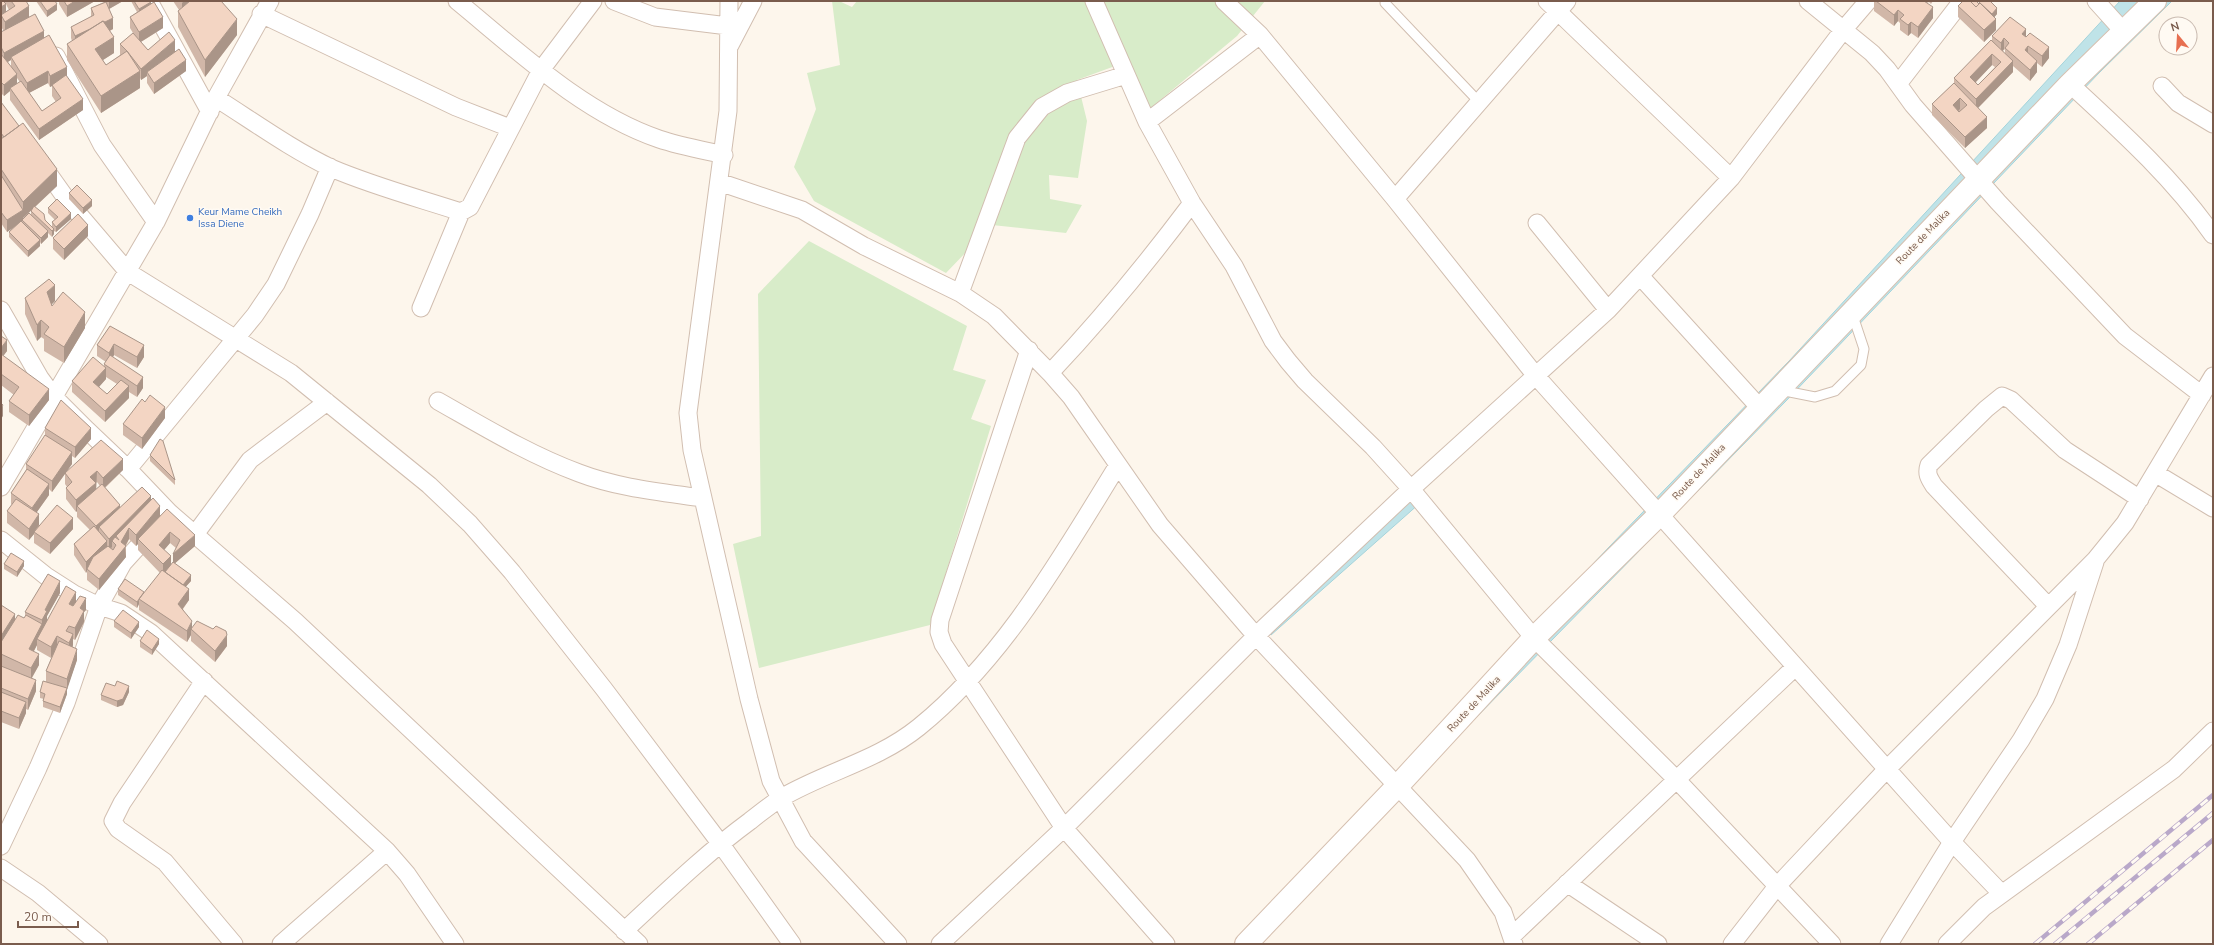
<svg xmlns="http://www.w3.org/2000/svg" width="2214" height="945" font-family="'Nunito Sans',sans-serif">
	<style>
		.green { fill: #d8ecc9 }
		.water { fill: #bfe3e8; stroke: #a5d3da }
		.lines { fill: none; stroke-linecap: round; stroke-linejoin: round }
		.service-casing { stroke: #d1beb0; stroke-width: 11 }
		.minor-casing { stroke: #d1beb0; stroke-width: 19 }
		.secondary-casing { stroke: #d6c0b0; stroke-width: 24 }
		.service { stroke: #fff; stroke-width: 9 }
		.minor { stroke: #fff; stroke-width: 17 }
		.secondary { stroke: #fff; stroke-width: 22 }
		.rail-casing { stroke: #b9a8c9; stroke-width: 4.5 }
		.rail { stroke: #fffaf3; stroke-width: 3; stroke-dasharray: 9; stroke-linecap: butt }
		.wall { fill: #d1b7a8; fill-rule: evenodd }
		.shaded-wall { fill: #aa9588 }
		.building { fill: #f3d5c3; stroke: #aa9588; fill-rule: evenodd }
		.shop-dot { fill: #3f7fe0; stroke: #fffaf3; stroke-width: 1.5 }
		.labels { text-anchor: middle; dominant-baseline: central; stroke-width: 3; stroke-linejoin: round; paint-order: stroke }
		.shop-label { font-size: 10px; fill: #366cbe; stroke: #fffaf3; text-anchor: start }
		.street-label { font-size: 10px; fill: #7a5c4d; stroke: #fffaf3 }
	</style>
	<rect width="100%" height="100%" fill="#fdf6ec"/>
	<path class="green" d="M832 1H839L852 7 857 1H1265L1237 36 1141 116 1115 66 1077 80 1087 121 1078 178 1049 175 1050 199 1082 205 1066 233 992 225 946 273 814 201 794 167 816 109 807 73 840 65Z
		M809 241 967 326 953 370 986 380 971 419 991 426 930 625 759 668 733 544 761 536 758 294Z"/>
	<path class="water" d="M2120 1H2172L2099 73 1785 402 1411 784 1398 770 1610 546 1789 361Z
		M1405 489 1420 503 1271 635 1260 624Z"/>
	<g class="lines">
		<defs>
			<path id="service" d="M1385 3 1480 103
				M1780 390 1815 397 1835 391 1861 365 1864 349 1852 313"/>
			<path id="minor" d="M149 1 210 112
				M457 1C518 51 583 113 659 139 680 146 702 150 724 155
				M614 1 655 17 728 26
				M729 1 728 111 688 413 692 450 749 699 771 781 803 841 898 944
				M1094 1 1147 122 1192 203 1234 266 1273 341 1288 361 1305 381 1373 447 1411 489 1534 638 1676 779 1832 944
				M1224 1 1260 35 1395 199 1536 376 1952 842 2002 894
				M1547 1 1731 178
				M1808 1 1872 53 1887 69 1913 105 1998 202 2125 336 2202 395
				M2096 1 2124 32
				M261 14 456 107 510 128
				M730 45 753 1
				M56 56 102 145 156 222
				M1898 84 1962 1
				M2070 84C2121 131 2173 178 2213 235
				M2162 86 2178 103 2213 124
				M216 98C254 122 291 149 331 168 373 186 418 198 461 212
				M1147 122 1260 35
				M43 166 70 204 128 272 291 373 429 485 470 524 512 572 604 689 720 843 792 944
				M719 182 802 210 864 246 960 293 994 316 1050 373 1071 397 1160 525 1256 636 1467 860 1503 912 1514 944
				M1395 199 1567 1
				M1537 223 1608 310
				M1641 277 1760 408
				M960 293 1017 138 1042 107 1067 93 1126 75
				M421 308 461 212 470 207 541 70 593 1
				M1 310 40 378 54 397 87 430 128 469 170 513 295 621 639 944
				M1029 350 940 620 939 632 943 644 1064 828 1166 944
				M1050 373C1102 318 1147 263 1192 203
				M438 401C484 427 530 455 579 473 618 488 661 492 702 498
				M128 469 255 315 276 284 310 214 330 167
				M2155 473 2213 508
				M1 487 156 222 216 98 270 1
				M196 533 250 460 327 402
				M1 540 46 576 74 594 99 606 121 613 151 633 387 851 407 874 455 944
				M2048 606 1934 486C1929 478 1926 474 1929 465L1986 409 2002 396 2011 400 2065 450 2140 499
				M204 681 122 803 113 821 118 829 165 862 234 944
				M1 846 38 768 66 703 99 606 123 563 153 530
				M1 868 38 893 99 944
				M1567 883 1658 944
				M624 931C665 893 705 854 750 821 760 813 770 805 781 798 827 771 877 761 919 727 1005 657 1061 557 1118 465
				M1512 936 1795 667
				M281 944 387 851
				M940 944 1064 828 1264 628 1411 489 1608 310 1731 178 1844 29 1868 1
				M1732 944 1778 885 1887 769 2095 560 2125 523 2213 376
				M1889 944 1952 842 2021 740 2045 699 2068 645 2095 562
				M1947 944 1984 907 2174 769 2213 731"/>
			<path id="secondary" d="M1246 944 1405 778 1534 638 1659 515 2070 84 2155 1"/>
		</defs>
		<use href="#service" class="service-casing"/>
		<use href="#minor" class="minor-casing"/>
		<use href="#secondary" class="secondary-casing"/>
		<use href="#service" class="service"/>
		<use href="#minor" class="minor"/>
		<use href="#secondary" class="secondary"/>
		<defs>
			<path id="rail" d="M2035 944 2213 795
				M2055 944 2213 813
				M2088 944 2213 840"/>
		</defs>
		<use href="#rail" class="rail-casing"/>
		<use href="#rail" class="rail"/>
	</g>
	<path class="wall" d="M1 1H26L29 16 44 38 67 77 83 110 39 140 10 100V91L4 96 1 93V32L4 31 1 27ZM6 4 9 10 6 12ZM11 60V67L8 62ZM17 78 20 82 17 84ZM48 83 50 87 52 86V96L56 102 42 111 29 93Z
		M36 1H55L57 10 47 17Z
		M59 1H95L67 17 59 4Z
		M104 1H123L109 9 113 29 110 31 114 53 103 60 106 65 120 55V44L133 33 130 28V17L137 12 131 1H150L151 4 163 28 141 42 148 50 175 52 186 71 154 94 147 83V76L141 80 140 78V88L101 113 67 60V44L72 41 71 38V27L91 17V8L104 2Z
		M173 1H221L237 35 205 77 178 27V11L179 10Z
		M1874 1H1933L1931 4 1929 2 1927 3 1933 18 1918 38 1911 33 1908 36 1900 30V23L1898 21 1894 26 1874 11Z
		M1990 1 1997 14 1994 17 1996 30 1984 42 1958 17V6Z
		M1992 36 2026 37 2049 58 2042 67 2037 63V72L2030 81 2013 66V72L1978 108 1987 128 1965 148 1932 115V104L1954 83V78L1992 42ZM2004 49 2005 50V54L2003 51ZM1992 65 1995 67 1978 85 1976 82Z
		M1 102 57 186 35 207 45 220 52 227V222L55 220 48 213V208L71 219 56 232 54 231V234L52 237 48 233V237L41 244 40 242V246L28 257 9 237V232L15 226 7 232 1 223ZM33 209 31 211V215L23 219V218Z
		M69 193 92 206 83 214 69 199Z
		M88 236 64 260 53 249V238Z
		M25 298 55 301 52 304V306L85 328 64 363 44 351V339L41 337 37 341 25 314Z
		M110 326 144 357 137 368 114 355 113 357 143 388 137 397 129 392V398L105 422 72 392V381L104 366V364L106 362 97 356V345ZM106 377 117 384 107 394 98 387 106 379Z
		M1 336 7 351 3 356 49 400 29 426 9 412V401L14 395 1 385Z
		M165 418 142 449 123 435V424Z
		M45 428 91 439 75 458 72 456V464L66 472 123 470 105 488 120 507 151 501 160 516 195 546 175 563 191 581 186 586 189 600 183 609 192 628 227 646 215 662 191 641V635L187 642 139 610V604L137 608 118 595V589L144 594 160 573 138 550V544L136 546 129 539 126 546V557L99 590 87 580V571L86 573 74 555V544L90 530 77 517V511L76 512 66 499V488L67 487 65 484V474L52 492 49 489V495L36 513 39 525 73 529 50 554 34 543V534L29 540 7 523V511L12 505 11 504V493L26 470V464L45 436ZM97 482 100 486 96 489V483ZM170 543 176 548 173 562 171 565 164 550Z
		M150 455 175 480V485L150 461Z
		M4 564 24 566 17 577 4 569Z
		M60 593 47 616V620L76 603 86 610 84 612V622L75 640 73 639V647L77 660 67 688V694L60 713 43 707V701L44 699 40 698V692L46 681V671L53 654 51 658 37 650V645L34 651 39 665 32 678 36 691 28 710 26 709V713L19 729 1 722V605L15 620 24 618 25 617V612Z
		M114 621 139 627 131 639 114 627Z
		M140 641 159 644 152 655 140 647Z
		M115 686 129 692 123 705 117 707 101 700V695Z"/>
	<path class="shaded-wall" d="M75 1H95L67 17V6Z
		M109 1H123L109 9Z
		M184 1H199L182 14V3Z
		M151 2V8L139 15V9Z
		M6 4V15L1 16V7Z
		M57 4V10L47 17V11Z
		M29 6V17L5 34V22Z
		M1933 7V18L1918 38V27Z
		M1997 8V14L1992 20V14Z
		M1898 10V21L1894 26V15Z
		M163 17V28L139 43V32Z
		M113 18V29L75 47V36Z
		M237 19V35L205 77V60Z
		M1996 19V30L1984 42V30Z
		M1911 22V33L1908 36V25Z
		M2026 29V40L2022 34Z
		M44 31V42L11 57V60L4 64V53Z
		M114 37V53L95 65V49Z
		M2004 38V49L2001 54V43Z
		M175 40V52L147 72V76L141 80V69Z
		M2028 46V57L2025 50Z
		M2049 47V58L2042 67V56Z
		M1992 54V65L1970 88V77Z
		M186 60V71L154 94V83Z
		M2013 61V72L1976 110V99Z
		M2037 61V72L2030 81V70Z
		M67 67V78L50 87V76Z
		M48 71V83L27 94V83Z
		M140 71V88L101 113V96Z
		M17 74V85L10 88V91L4 96V85Z
		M1960 98V109L1953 116V105Z
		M83 99V110L39 140V129Z
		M1987 117V128L1965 148V137Z
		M57 169V186L23 218V221L22 220V222L7 232V220L23 210V202Z
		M92 200V206L83 214V208Z
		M71 213V219L56 232V227Z
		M88 225V236L64 260V249Z
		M54 229V234L52 237V231Z
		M48 231V237L41 244V238Z
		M40 240V246L28 257V251Z
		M55 285V301L47 309V292Z
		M85 312V328L64 363V347Z
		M41 320V337L37 341V325Z
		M7 340V351L1 359V348Z
		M114 344V355L109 364V353Z
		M144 345V357L137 368V357Z
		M106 368V379L93 394V382Z
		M143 377V388L137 397V386Z
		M129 386V398L105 422V411Z
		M49 389V400L29 426V415Z
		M3 405V416L1 419V408Z
		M165 407V418L142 449V438Z
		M91 428V439L75 458V447Z
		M72 452V464L52 492V481Z
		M123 459V470L103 489V478Z
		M97 471 96 494 77 506V511L76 512V500L90 477Z
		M49 484V495L32 519V508Z
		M151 496V507L129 528V539L125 546 126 557 99 590V579L121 542 116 536V543L112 541V547L109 550V539Z
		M120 505V516L99 527V535L96 537V526Z
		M160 506V517L138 539V544L136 546V535Z
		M39 514V525L34 532V534L29 540V529Z
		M73 518V529L50 554V543Z
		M170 532V543L159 556V545Z
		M195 535V546L173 565V554Z
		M107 541V552L87 569V571L86 573V562Z
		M171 556V567L163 576V564Z
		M24 561V566L17 577V572Z
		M191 575V581L182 591V586Z
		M60 581V593L47 616V622L42 632V620L45 610Z
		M189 589V600L178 615V604Z
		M76 592V603L69 615V604Z
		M144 592V597L139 599V604L137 608V602Z
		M86 598V610L84 612V622L75 640V628L80 608Z
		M15 614V625L1 647V636Z
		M192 621V631L191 629V635L187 642V631Z
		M139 622V627L131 639V633Z
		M42 624V635L37 639V645L29 660V649Z
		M73 634V645L69 654V643Z
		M227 635V646L215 662V651Z
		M57 636V647L51 658V647Z
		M159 639V644L152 655V650Z
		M77 649V660L67 690V679Z
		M39 654V665L31 679V668Z
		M36 680V691L28 710V699Z
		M129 686V692L123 705 117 707V701Z
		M67 688V694L60 713V707Z
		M26 702V713L19 729V718Z"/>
	<path class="building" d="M1 1H3L6 4 1 7Z
		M11 1H26L29 6 5 22 1 15 15 6Z
		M40 1H55L57 4 47 11Z
		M64 1H75L67 6Z
		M134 1H150L151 2 139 9Z
		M190 1H221L237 19 205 60 178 11Z
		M1876 1H1924L1933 7 1918 27 1911 22 1908 25 1900 19 1904 15 1898 10 1894 15Z
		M1963 1H1970L1976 7 1980 3 1996 19 1984 30 1958 6Z
		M1970 1H1978L1977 2 1979 4 1976 7Z
		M1980 1H1990L1997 8 1992 14 1979 2Z
		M106 2 113 18 105 22 103 21 90 29 75 36 71 27 94 15 91 8Z
		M154 2 163 17 139 32 130 17Z
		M35 14 44 31 4 53 1 47V32Z
		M2010 17 2026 29 2022 34 2026 37 2030 33 2049 47 2042 56 2028 46 2025 50 2037 61 2030 70 2005 48 2009 43 2004 38 2001 43 1992 36Z
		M103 21 114 37 95 49 106 65 127 51 140 71 101 96 67 44Z
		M169 32 175 40 141 69 127 51 120 44 133 33 148 50Z
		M49 35 67 67 50 76 48 71 27 83 11 57Z
		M1991 40 2013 61 1976 99 1954 78ZM1992 54 2001 62 1978 85 1970 77Z
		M179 49 186 60 154 83 147 72Z
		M1 54 17 74 4 85 1 82Z
		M66 75 83 99 39 129 10 88 21 81 42 111 61 98 52 85Z
		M1954 83 1987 117 1965 137 1932 104ZM1960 98 1967 105 1959 112 1953 105Z
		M1 102 19 126 4 137 1 133Z
		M23 123 57 169 23 202 1 169V139Z
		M1 175 23 210 7 220 1 212Z
		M77 185 92 200 83 208 69 193Z
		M57 199 71 213 56 227 52 222 58 217 48 208Z
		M34 206 44 214 45 220 54 229 52 231 31 211Z
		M29 213 48 231 41 238 22 220Z
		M78 214 88 225 64 249 53 238Z
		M21 221 40 240 28 251 9 232Z
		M49 279 55 285 47 292 52 306 63 292 85 312 64 347 44 334 49 327 41 320 37 325 25 298Z
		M110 326 144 345 137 357 114 344 109 353 97 345Z
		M1 336 7 340 1 348Z
		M1 354 49 389 29 415 9 401 19 387 1 374Z
		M110 355 143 377 137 386 104 364Z
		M93 357 106 368 93 382 107 394 121 380 129 386 105 411 72 381Z
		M150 395 165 407 142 438 123 424 142 399 145 402Z
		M61 400 91 428 75 447 45 428Z
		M1 403 3 405 1 408Z
		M45 435 72 452 52 481 26 464Z
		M160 439 163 441 175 480 150 455Z
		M101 440 123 459 103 478 97 471 90 477 96 483 76 500 66 488 72 482 65 473Z
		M27 469 49 484 32 508 11 493Z
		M102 484 120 505 96 526 77 506Z
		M142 487 151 496 109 539 99 527Z
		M153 498 160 506 136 535 129 528 121 542 126 546 99 579 87 569 93 557 108 546 113 550 116 545 112 541 115 537 119 540 116 536Z
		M16 499 39 514 29 529 7 511Z
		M57 505 73 518 50 543 34 532Z
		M167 509 195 535 173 554 180 540 170 532 159 545 171 556 163 564 138 539Z
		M94 526 107 541 86 562 74 544Z
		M11 553 24 561 17 572 4 564Z
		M173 562 191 575 183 585 165 572Z
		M162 570 189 589 178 604 192 621 187 631 139 599Z
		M48 574 60 581 45 610 47 611 42 620 25 612Z
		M125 579 144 592 137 602 118 589Z
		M66 586 76 592 69 604 73 606 80 596 86 598 80 608 84 611 75 628 69 626 66 631 73 634 69 643 57 636 51 647 37 639Z
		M1 605 15 614 1 636Z
		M123 610 139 622 131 633 114 621Z
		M18 615 24 618 26 615 42 624 29 649 39 654 31 668 1 654V642Z
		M197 621 213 629 216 626 226 631 227 635 215 651 191 629Z
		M147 630 159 639 152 650 140 641Z
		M59 641 77 649 67 679 46 671Z
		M1 666 36 680 28 699 1 688Z
		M43 681 67 688 60 707 43 701 45 694 40 692Z
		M117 681 129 686 123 699 117 701 101 695 106 683 115 686Z
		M1 692 26 702 19 718 1 711Z"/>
	<circle class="shop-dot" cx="190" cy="218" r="4"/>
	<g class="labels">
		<g class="shop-label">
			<text x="198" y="212">Keur Mame Cheikh<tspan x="198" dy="12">Issa Diene</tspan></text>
		</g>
		<g class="street-label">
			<text transform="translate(1923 237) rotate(-46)">Route de Malika</text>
			<text transform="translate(1699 472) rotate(-47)">Route de Malika</text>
			<text transform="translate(1474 704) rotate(-47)">Route de Malika</text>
		</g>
	</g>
	<rect width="2214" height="945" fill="none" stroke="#7a5c4d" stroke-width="4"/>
	<g transform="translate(2178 36) rotate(342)"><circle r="19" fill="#fffaf3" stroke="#cabbb1"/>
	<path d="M0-3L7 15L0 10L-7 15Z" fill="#e76f51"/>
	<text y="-6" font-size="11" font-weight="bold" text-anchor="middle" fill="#7a5c4d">N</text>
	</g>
	<path d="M18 921v6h60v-6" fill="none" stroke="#7a5c4d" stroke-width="2"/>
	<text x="24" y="921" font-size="12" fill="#7a5c4d" stroke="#fffaf3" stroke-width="3" paint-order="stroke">20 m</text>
</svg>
